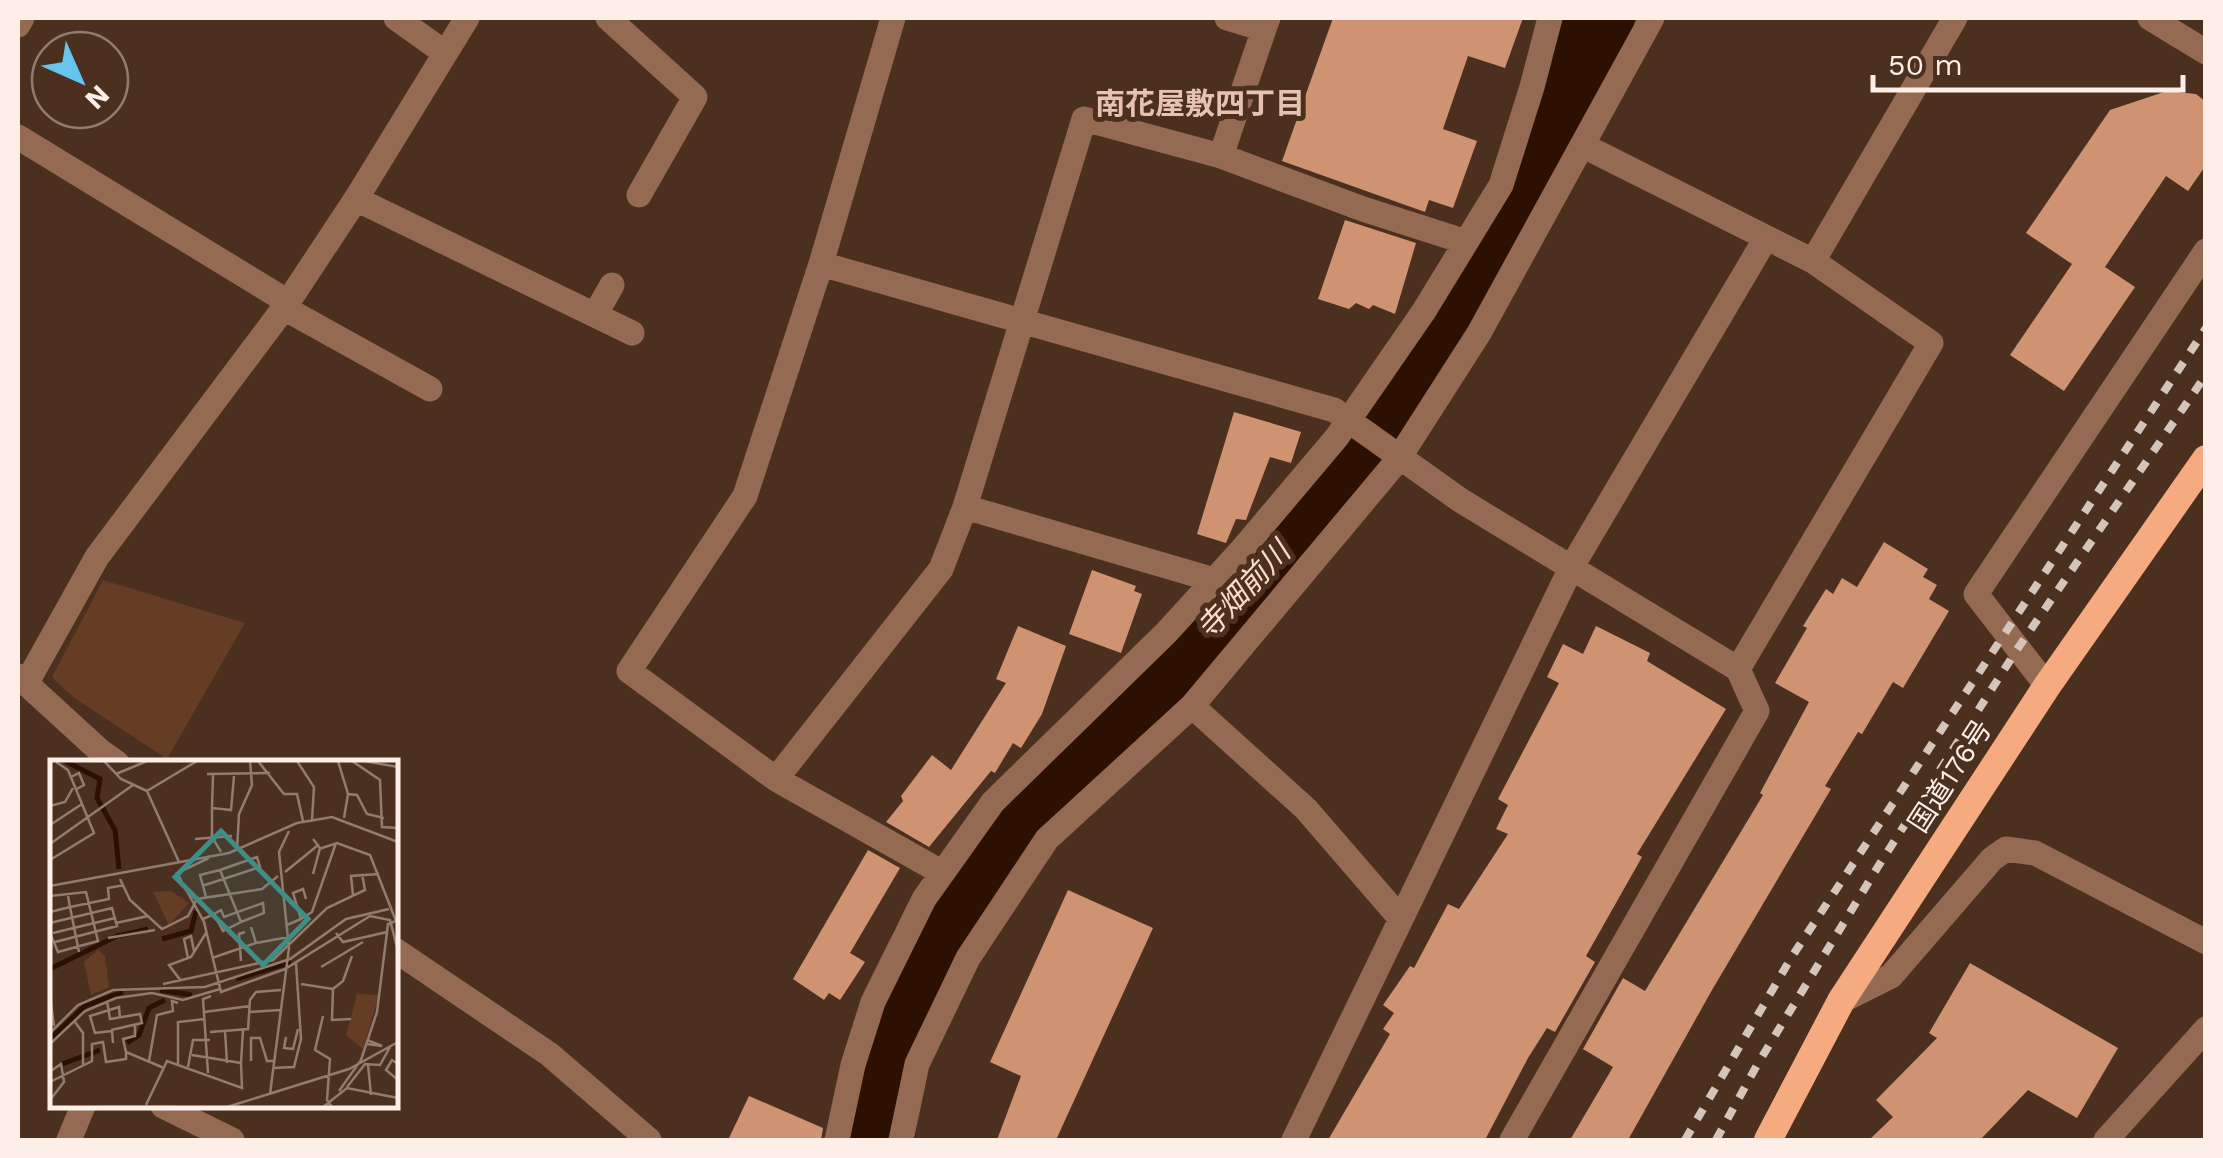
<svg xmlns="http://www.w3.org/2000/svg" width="2223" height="1158" font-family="'Work Sans','Noto Sans JP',sans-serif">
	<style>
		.green { fill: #653c24 }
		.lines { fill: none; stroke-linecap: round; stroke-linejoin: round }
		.river { stroke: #2c1102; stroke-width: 75 }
		.building { fill: #cf9371 }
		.minor { stroke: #956a52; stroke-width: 25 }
		.tertiary { stroke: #956a52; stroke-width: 25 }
		.trunk { stroke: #f5aa7f; stroke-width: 28 }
		.rail { stroke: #d5c4ba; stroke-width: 8; stroke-dasharray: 12 12; stroke-linecap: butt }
		.labels { text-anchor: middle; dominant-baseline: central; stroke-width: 10; stroke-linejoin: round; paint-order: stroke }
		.street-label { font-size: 28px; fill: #fdefe7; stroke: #4b3020 }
		.neighbourhood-label { font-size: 30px; font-weight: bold; fill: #e6c3b0; stroke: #4b3020 }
		.water-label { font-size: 30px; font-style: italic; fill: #ffdbc9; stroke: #4b3020 }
		.inset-river { fill: none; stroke: #2c1102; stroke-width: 5 }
		.inset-road { fill: none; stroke: #927c70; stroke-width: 2.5 }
		.view { fill: #3f8e86; fill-opacity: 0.15; stroke: #3f8e86; stroke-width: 5 }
		.inset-edge { fill: none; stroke: #fdefe7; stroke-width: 5 }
	</style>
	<rect width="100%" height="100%" fill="#4b3020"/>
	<path class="green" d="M103 580 245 623 167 759 73 697 52 677Z"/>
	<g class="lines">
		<path class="river" d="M877 1140 891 1037 929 944 967 889 1209 626 1333 497 1362 461 1413 386 1533 179 1597 18"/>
	</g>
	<path class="building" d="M1333 18H1523L1505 68 1468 56 1443 129 1477 141 1453 208 1429 200 1425 212 1282 161Z
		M2167 91 2196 94 2206 102V165L2188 191 2166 176 2105 267 2135 287 2064 391 2010 355 2072 264 2026 233 2110 110Z
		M1345 220 1416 243 1395 314 1373 305 1369 309 1356 303 1349 309 1318 299Z
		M1234 412 1301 432 1291 463 1270 457 1246 520 1236 519 1226 543 1197 534Z
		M1884 542 1928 569 1923 577 1937 585 1929 599 1949 611 1903 688 1893 682 1862 734 1858 732 1825 786 1831 789 1712 990 1628 1140H1570L1613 1067 1583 1049 1623 978 1645 991 1763 795 1760 793 1809 702 1775 683 1807 628 1803 626 1826 589 1833 594 1842 578 1857 587Z
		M1092 570 1136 586 1134 591 1142 594 1121 653 1069 634Z
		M1018 626 1066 646 1042 714 1021 748 1013 743 995 773 991 771 929 847 886 822 903 801 901 796 932 755 951 770 1006 683 996 679Z
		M1596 626 1650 653 1647 661 1726 709 1637 854 1642 857 1586 956 1595 962 1555 1032 1547 1028 1528 1058 1485 1140H1328L1390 1034 1383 1029 1394 1013 1383 1005 1410 966 1414 968 1448 904 1459 909 1508 834 1496 829 1508 805 1498 799 1559 683 1547 677 1563 644 1583 654Z
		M868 850 900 868 850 953 865 962 840 1000 829 993 824 1000 793 979Z
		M1068 890 1153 928 1056 1140H997L1021 1076 990 1062Z
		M1970 963 2118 1048 2077 1118 2028 1090 1980 1140H1869L1893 1117 1876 1100 1937 1038 1929 1033Z
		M749 1096 823 1128 821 1140H728Z"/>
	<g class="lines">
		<path class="minor" d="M396 18 445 53
			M608 18 695 97 639 195
			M893 18 821 264 1334 410 1460 500 1738 669 1931 343 1813 261 1582 145
			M1227 18 1264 29 1268 18
			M2150 18 2206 52
			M18 25 22 18
			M18 137 288 302
			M1221 156 1363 209 1466 242
			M356 199 467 18
			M1813 261 1955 18
			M821 264 745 496 629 671 776 779 941 569 965 507 1084 119 1221 156 1264 29
			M284 308 430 389
			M595 315 612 285
			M965 507 1214 580
			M26 684 97 557 284 308 356 199 632 333
			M2047 686 1976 594 2206 251
			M1192 706 1306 809 1401 919
			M776 779 941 872
			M1841 1001 1891 976 1992 859 2006 849 2035 853 2206 942
			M163 1106 232 1140
			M69 1140 83 1106
			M837 1140 853 1065 873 1002 924 899 993 802 1166 633 1240 552 1337 437 1424 311 1501 185 1532 87 1550 18
			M901 1140 917 1064 968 958 1047 839 1192 706 1397 461 1479 333 1652 18
			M1294 1140 1571 568 1766 238
			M1512 1140 1757 711 1738 669
			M2106 1140 2206 1029"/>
		<path class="tertiary" d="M18 676 100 751 117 763
			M395 950 549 1054 649 1140"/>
		<path class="trunk" d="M1768 1140 1841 1001 2047 686 2206 459"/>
		<path class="rail" d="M1685 1140 1791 958 2206 328
			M1716 1140 1757 1065 1879 865 2018 648 2206 375"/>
	</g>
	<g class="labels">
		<g class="street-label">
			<text transform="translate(1950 776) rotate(-57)">国道176号</text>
		</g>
		<g class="neighbourhood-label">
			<text x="1200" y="103">南花屋敷四丁目</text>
		</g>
		<g class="water-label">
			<text transform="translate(1243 590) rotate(-47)">寺畑前川</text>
		</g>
	</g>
	<g transform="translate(50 760)">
		<rect width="348" height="348" fill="#4b3020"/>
		<path d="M121 131 139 143 119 165 103 132ZM48 190 55 196 59 227 41 235 34 202ZM307 234 329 235 313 289 296 275Z" fill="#653c24"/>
		<path class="inset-river" d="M15 1 50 19 47 38 65 70 69 109M112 179 141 171 146 151M0 209 67 176 98 169M186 219 241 202M110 230 142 235M0 279 35 246 73 232M77 283 89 275 99 248 115 240M12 304 50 290"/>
		<path class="inset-road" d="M54 1 71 19 97 31M208 1 234 34H247L253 61M247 1 264 27 262 60M288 1 298 34 294 58M302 1 330 20 332 67 348 68M314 1 348 7M66 14 97 1M157 14 220 13M163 15 162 48 181 50 184 16M21 17 29 13 34 25 25 30M298 34 307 35 317 54 334 58M0 46 15 42 23 28M162 48V77L171 92M0 65 32 44M145 79 182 76M0 84 83 25M269 89 287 83 320 95 346 161M187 90 189 54 202 25 200 1M159 98 127 113 154 162 171 232 235 209 320 156 340 160 348 191M0 100 44 73 18 10 6 2M129 102 97 31 147 1M235 112 267 86M263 114 270 88 263 79M70 119 80 140 112 169 138 156 147 139 212 129 228 116M0 126 179 93 247 63 282 57 348 82M152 126 210 107 207 97 170 110M303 135 301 116 329 114M0 136 36 132 48 181 8 192 0 173M0 152 20 147 18 136M164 154 171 150 174 157 213 143 214 153 191 162M153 159 164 154 173 171 191 162 170 110 150 115 156 137M251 159 262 152 286 83M0 163 62 148 67 166 5 182M66 163 98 156M237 165 251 159 243 133 253 129 256 139M201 167 206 183 239 177M3 173 65 158M286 173 293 182 337 172M58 178 105 170M29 192 20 147 59 139 58 128 74 125M138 198 134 179 141 176 144 191M162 198 206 183M191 201 189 174 195 172M271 207 313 182M131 221 119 205 141 197 156 173M113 224 223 200 277 148 315 130 312 114M251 224 283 229 282 260 301 259M283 229 293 221 302 196M0 236 4 266M57 241 60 259 90 254 92 263 61 270M154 252 200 246M200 252 230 250M273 256 265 290 280 299 277 340 282 347M25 262 33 273V306M85 266V276L73 279 76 292 114 308M175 271 177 303M160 272 198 269 200 240 206 232 231 230M0 273 28 245 63 230 155 227 240 199 296 159 339 149M236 277 234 288 243 289 248 269M63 283 62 271 45 273 40 256 69 247 70 258M0 284 35 251 66 238 102 233 133 240 170 229M316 284 332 286 317 280M142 295 191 303 193 270M99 301 107 255 123 251 122 241 128 243M201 301V278H210L217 301H225M128 304V262L155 259M348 304 342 300 336 310 348 320M318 305 321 335M138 307 143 280H160M223 308 244 307 251 279 246 203M158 313 153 239 161 236M0 322 42 301V284L53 282 56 302 76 299V292M297 327 315 304 330 305 340 287M289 331 311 300 327 252 338 164 346 161M220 334 239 188 229 92 239 71M0 340 14 322 11 304 1 311M96 345 117 301 192 328 191 303M48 347H125M177 347 299 309 348 282M273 347 297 328 348 338"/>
		<path class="view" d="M171 71 258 159 213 205 125 117Z"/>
		<rect width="348" height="348" class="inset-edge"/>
	</g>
	<rect width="2223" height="1158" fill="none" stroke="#fdefe7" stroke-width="40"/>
	<g transform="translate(80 80) rotate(135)"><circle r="48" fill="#4b3020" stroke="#927c70" stroke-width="2.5"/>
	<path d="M0-8L18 38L0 25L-18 38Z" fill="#66c4ef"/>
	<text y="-15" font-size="28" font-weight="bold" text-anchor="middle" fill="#fdefe7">N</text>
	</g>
	<path d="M1873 75v15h310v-15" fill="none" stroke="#fdefe7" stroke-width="5"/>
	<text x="1888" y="75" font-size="30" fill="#fdefe7" stroke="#4b3020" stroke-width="8" paint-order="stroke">50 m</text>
</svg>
